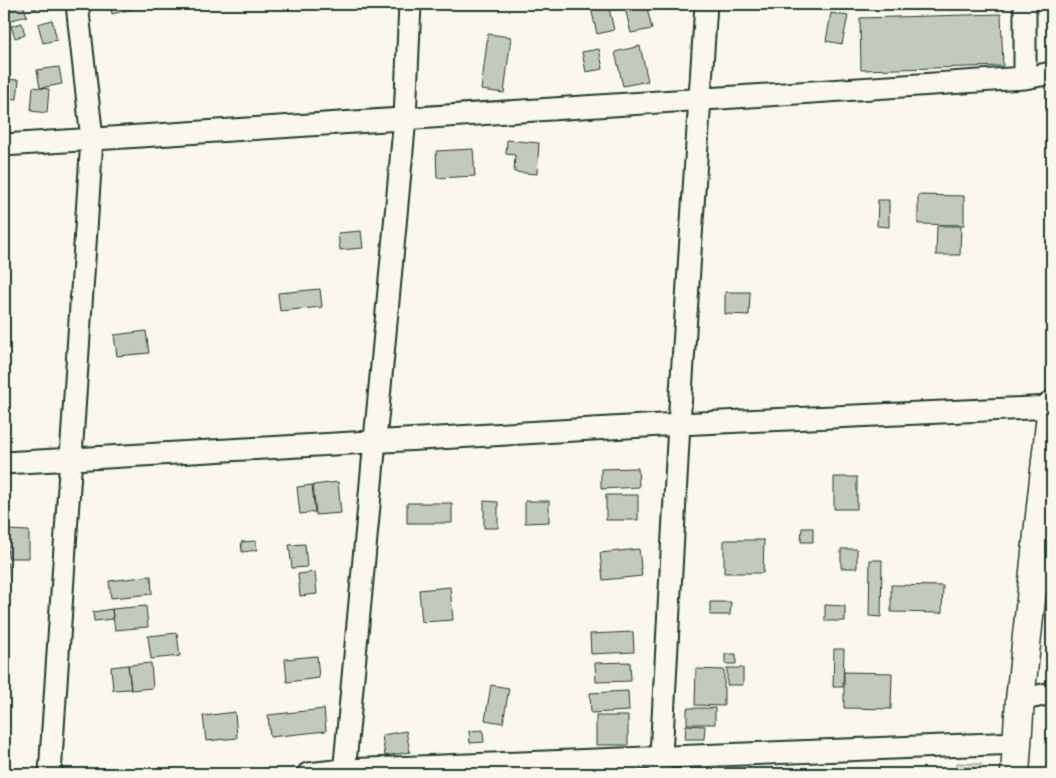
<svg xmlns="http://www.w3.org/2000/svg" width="1056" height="778" font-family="'Shantell Sans',sans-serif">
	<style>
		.green { fill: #dbdcd1; stroke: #7d8c82 }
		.building { fill: #c4c9be; stroke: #1f3d34 }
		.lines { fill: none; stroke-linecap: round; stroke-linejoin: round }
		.minor-casing { stroke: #1f3d34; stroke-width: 25 }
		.primary-casing { stroke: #1f3d34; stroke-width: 31 }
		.minor { stroke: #fbf7ec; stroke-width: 21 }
		.primary { stroke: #fbf7ec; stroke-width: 28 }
	</style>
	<rect width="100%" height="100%" fill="#fbf7ec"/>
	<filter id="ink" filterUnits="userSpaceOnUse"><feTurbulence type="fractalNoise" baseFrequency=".02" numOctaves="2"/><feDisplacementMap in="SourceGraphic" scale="10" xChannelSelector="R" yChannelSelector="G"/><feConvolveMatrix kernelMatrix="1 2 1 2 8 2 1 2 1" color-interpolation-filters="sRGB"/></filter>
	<g filter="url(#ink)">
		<path class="green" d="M957 763 981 764 980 774H956Z"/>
		<path class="building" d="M4 4H23L27 16 8 21Z
			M31 4H51L33 9Z
			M110 4H122L124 11 112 14Z
			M122 4H134L135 8 124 11Z
			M608 4 614 30 597 34 591 8Z
			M624 4H646L652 29 631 33Z
			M651 4H674L672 10 651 5Z
			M831 13 848 16 842 44 826 41Z
			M1001 14 1003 66 861 70 860 18Z
			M52 20 57 40 43 43 38 24Z
			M22 23 25 35 15 38 11 26Z
			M488 34 511 37 504 93 481 90Z
			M640 46 648 81 623 86 615 52Z
			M599 49 603 69 586 72 582 52Z
			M59 67 62 84 40 88 37 70Z
			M4 79 19 80 17 99 4 98Z
			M33 87 49 89 47 113 31 111Z
			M507 140 539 143 537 174 514 172 515 155 506 154Z
			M473 149 475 176 437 178 436 151Z
			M918 195 964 196V225L918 224Z
			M878 200H889V227L877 226Z
			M937 226H961L960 255H936Z
			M361 231 363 248 340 250 338 233Z
			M320 289 322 307 280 311 278 293Z
			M725 292H750L749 315 725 314Z
			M146 331 149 353 117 356 114 335Z
			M638 468 639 487 601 489V469Z
			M834 477H857V509H834Z
			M338 482 341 513 316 515 313 485Z
			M312 485 315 512 300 514 297 487Z
			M606 495H638V520H606Z
			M484 501 498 502V528H484Z
			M525 501H549V522L525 523Z
			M407 503H452V523H407Z
			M802 528H813V542H801Z
			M7 530 29 531V558H8Z
			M724 540H764L763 573H724Z
			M256 541 257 550 242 552 241 542Z
			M305 544 307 567 292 568 289 545Z
			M639 549 642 576 603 580 600 553Z
			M841 549H857V568H841Z
			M870 560H882L881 617 869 616Z
			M4 563H8L7 580H4Z
			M315 572 317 594 300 596 298 574Z
			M151 576 152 594 111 598 109 581Z
			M891 585 943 586 942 613 891 612Z
			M450 587 453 620 422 622 419 590Z
			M710 602H731L730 615H710Z
			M825 605 845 606V621H825Z
			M146 606 148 627 115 630 112 609Z
			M112 609 113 619 94 621 93 612Z
			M633 632 634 652 591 654 590 634Z
			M177 633 180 656 151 659 148 636Z
			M834 649H844L843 687H833Z
			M725 654H736V664H725Z
			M317 656 319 678 287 682 285 659Z
			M630 662 631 681 596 682 595 663Z
			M151 663 153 688 131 690 128 665Z
			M128 665 131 689 113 690 111 667Z
			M727 668H743V685H727Z
			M696 669 724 670V706L695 705Z
			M844 672 892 673 891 709 844 708Z
			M491 685 509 688 503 723 485 720Z
			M628 691 629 711 591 713 590 693Z
			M687 708H715V724H687Z
			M324 709 326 731 270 737 268 715Z
			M235 712 237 738 206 741 203 716Z
			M596 716H628V745H596Z
			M686 725 705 726 704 739H685Z
			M483 730 484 742 470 743 469 731Z
			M406 731 410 752 385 756 382 735Z"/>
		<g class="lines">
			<defs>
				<path id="minor" d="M1025 4V78
					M4 145 1025 78 1052 73
					M4 463 679 424 1052 407
					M1020 700 1052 693
					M50 774 92 139 77 4
					M308 774 344 770 1018 743
					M344 774 405 118 410 4
					M660 774 679 424 706 4"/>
				<path id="primary" d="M1015 774 1020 700 1052 405"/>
			</defs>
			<use href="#minor" class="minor-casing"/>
			<use href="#primary" class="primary-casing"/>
			<use href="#minor" class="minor"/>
			<use href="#primary" class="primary"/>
		</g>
	</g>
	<rect width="1056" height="778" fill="none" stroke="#fbf7ec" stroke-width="20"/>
	<rect x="10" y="10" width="1036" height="758" fill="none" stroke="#1f3d34" stroke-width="2" filter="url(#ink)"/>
</svg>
